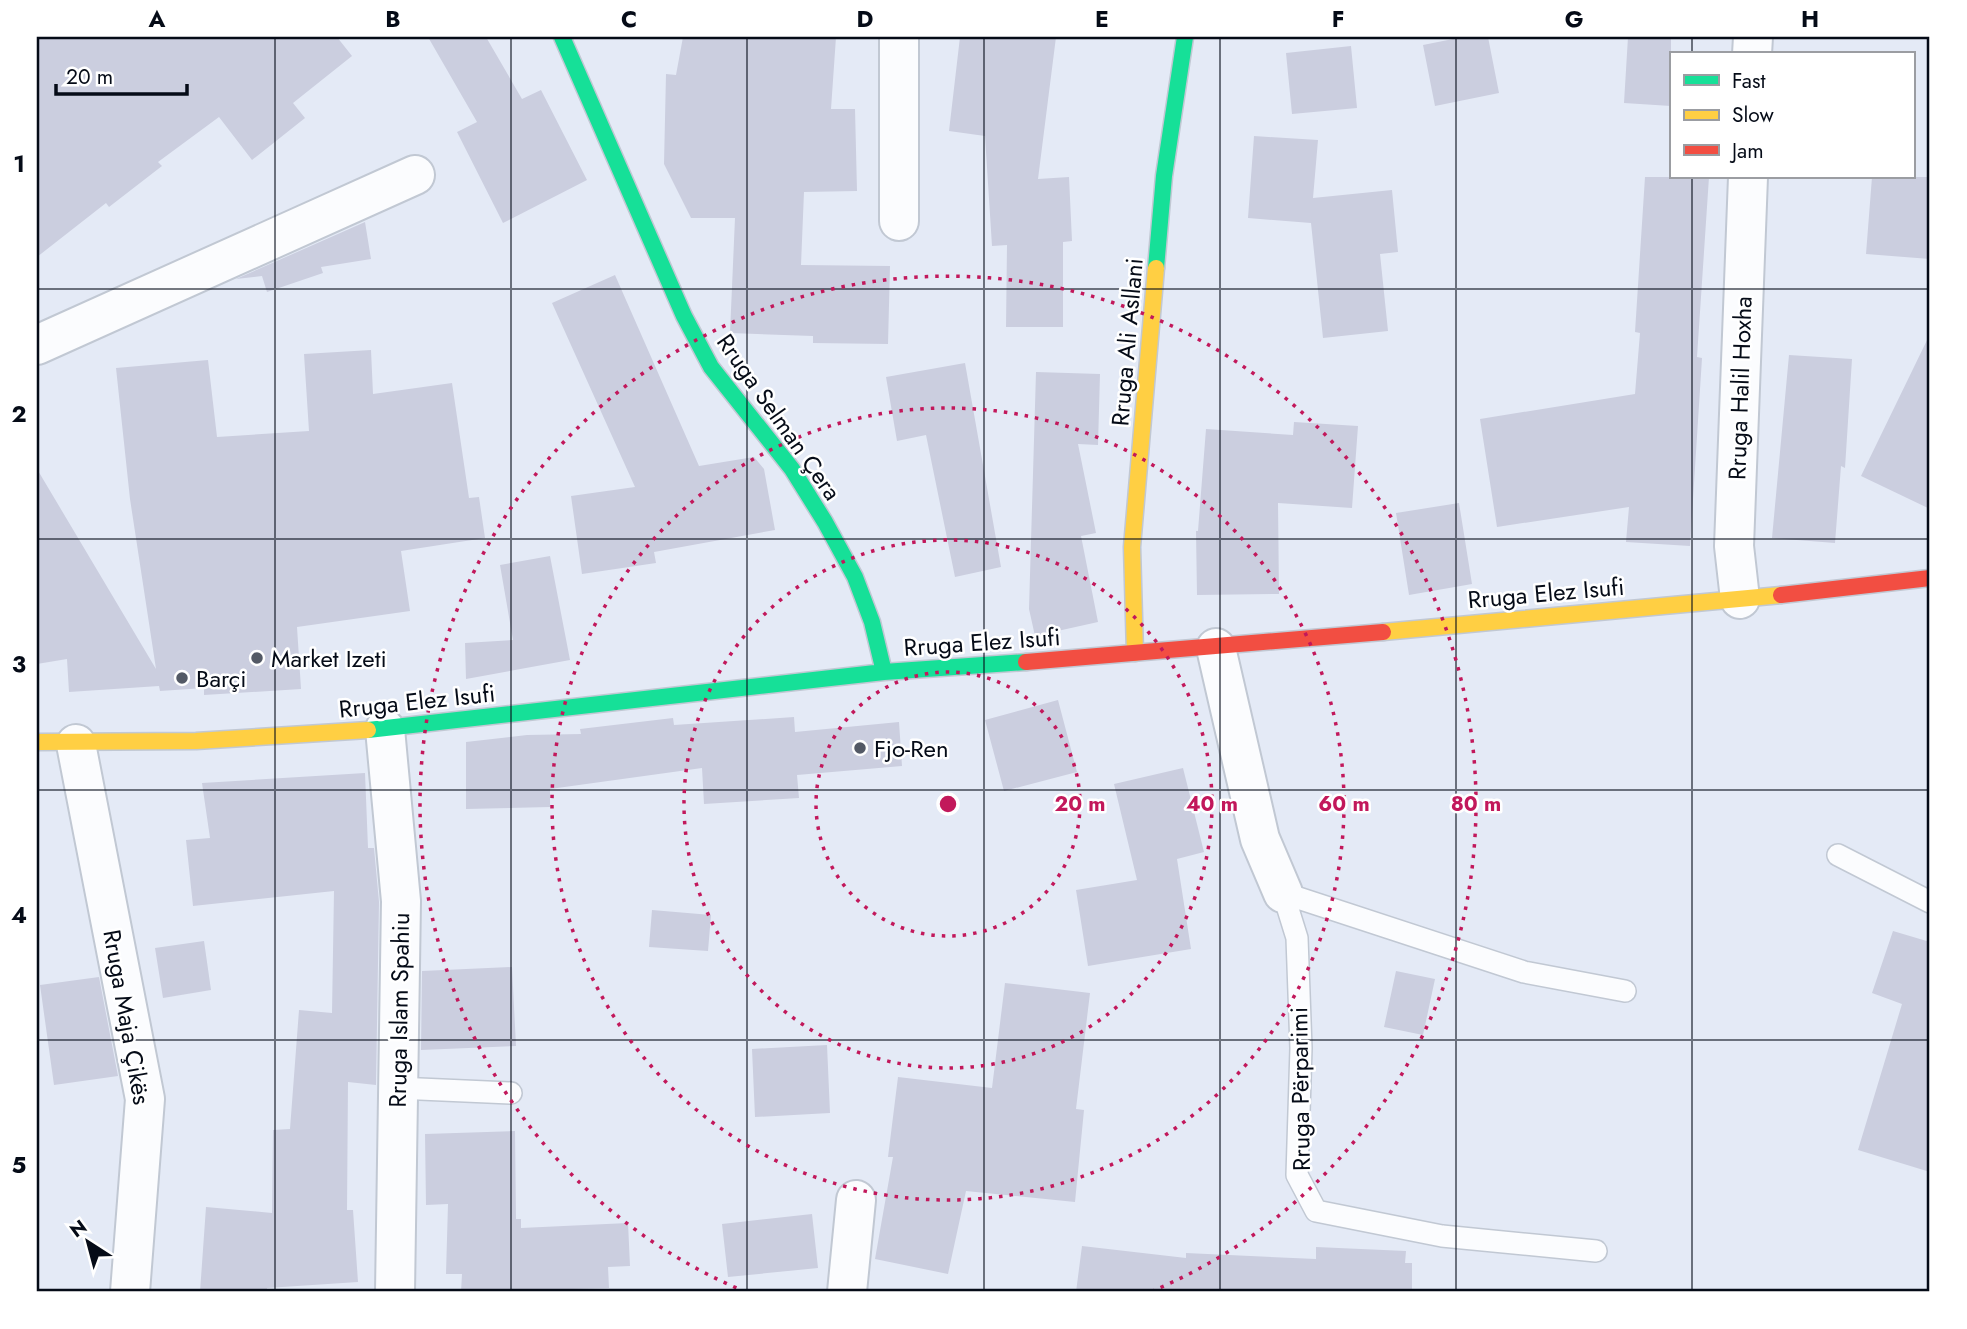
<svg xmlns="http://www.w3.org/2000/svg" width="1967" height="1329" font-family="Jost,sans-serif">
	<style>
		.building { fill: #cbcedf }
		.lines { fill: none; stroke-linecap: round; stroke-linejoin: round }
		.lane-casing { stroke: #c1c8d3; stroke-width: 24 }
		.street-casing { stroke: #c1c8d3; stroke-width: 42 }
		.fast-casing { stroke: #c1c8d3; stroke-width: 19 }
		.slow-casing { stroke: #c1c8d3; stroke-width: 19 }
		.jam-casing { stroke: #c1c8d3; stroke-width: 19 }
		.lane { stroke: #fbfcfe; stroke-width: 21 }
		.street { stroke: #fbfcfe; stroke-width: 38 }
		.fast { stroke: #16e098; stroke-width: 16 }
		.slow { stroke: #ffcf43; stroke-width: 16 }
		.jam { stroke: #f24e42; stroke-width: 16 }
		.grid { fill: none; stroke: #050b17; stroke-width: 2; stroke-opacity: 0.55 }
		.ring { fill: none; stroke: #c2185b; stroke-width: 3.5; stroke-dasharray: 3.5 7 }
		.poi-dot { fill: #535965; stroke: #fff; stroke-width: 2.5 }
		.labels { text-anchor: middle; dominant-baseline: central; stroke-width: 5; stroke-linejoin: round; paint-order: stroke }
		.street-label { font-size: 24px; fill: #050b17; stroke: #fff }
		.poi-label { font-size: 24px; fill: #050b17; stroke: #fff; text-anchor: start }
		.centre { fill: #c2185b; stroke: #fff; stroke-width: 3.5 }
		.ring-label { font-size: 21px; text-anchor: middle; font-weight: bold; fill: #c2185b; stroke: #fff; stroke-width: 5; stroke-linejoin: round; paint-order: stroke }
		.neatline { fill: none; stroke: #050b17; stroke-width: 2.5 }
		.grid-label { font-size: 23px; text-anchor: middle; font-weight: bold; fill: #050b17 }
	</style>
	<rect width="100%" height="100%" fill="#e4eaf6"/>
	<path class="building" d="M37 37H337L352 56 293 103 305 118 252 160 219 117 158 162 162 166 109 207 106 203 37 257Z
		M428 37H486L522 99 541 90 587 180 503 223 457 132 477 122Z
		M683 37H836L831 109H855L857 191 804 192 801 265 890 266 888 344 813 343V336L730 333 735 218H691L664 164 666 74 676 75Z
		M960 37H1056L1038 179 1069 177 1072 241 1063 242V327H1006L1007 245 992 246 985 136 949 131Z
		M1463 37H1488L1499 93 1435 106 1423 45Z
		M1628 37H1671V106L1624 103Z
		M1351 46 1357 108 1292 114 1286 53Z
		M1254 136 1318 140 1313 198 1392 190 1398 252 1380 254 1388 331 1323 338 1311 223 1248 218Z
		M1645 177H1709L1697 357 1702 358 1690 546 1626 542 1629 507 1497 527 1480 419 1635 394 1640 333 1635 332Z
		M1872 177H1930V259L1866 254Z
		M365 222 371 259 321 267 323 273 267 292 262 276 236 279Z
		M615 275 699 466 754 457 764 469 775 530 654 552 656 563 582 574 571 496 635 487 552 303Z
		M1930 334V509L1861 476Z
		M371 350 373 394 452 383 469 498 479 497 485 538 401 551 410 611 297 627 301 689 204 695V688L160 691 159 686 69 692 67 659 37 664V469L156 669 130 499 116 368 208 360 217 437 309 431 304 354Z
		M1789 355 1852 359 1845 468 1841 466 1835 543 1772 538Z
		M965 363 1001 567 955 577 926 435 897 441 886 377Z
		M1036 372 1100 374 1098 445 1078 444 1096 533 1081 536 1098 622 1035 636 1029 609Z
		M1294 422 1358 426 1352 508 1278 503 1279 594 1197 595 1196 531H1198L1206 429 1293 435Z
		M1459 503 1472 584 1409 595 1396 513Z
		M550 556 570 660 466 679 465 643 513 640 500 565Z
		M1058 700 1077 772 1004 791 985 720Z
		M794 717 795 732 899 722 902 766 797 775 799 798 704 804 702 768 550 789V807L466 809V742L527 735 581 734 580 729 673 718 674 725Z
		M1183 768 1204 852 1177 859 1191 949 1088 966 1076 890 1137 880 1114 784Z
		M365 773 368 848H374L379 902 376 1085 348 1082 347 1210H353L358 1282 267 1288V1292H200L206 1207 272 1213 273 1130 290 1129 299 1010 332 1013 334 891 193 906 186 840 210 838 202 783Z
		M652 910 711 915 708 951 649 947Z
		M1893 931 1930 942V1172L1858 1150 1902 1004 1872 993Z
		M204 941 211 990 163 998 155 948Z
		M512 967 516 1046 421 1050 422 971Z
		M1396 971 1435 979 1423 1035 1384 1027Z
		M99 977 118 1076 54 1085 40 985Z
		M1005 983 1090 993 1076 1109 1084 1110 1075 1202 966 1191 948 1274 875 1259 893 1157H888L898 1077 992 1088Z
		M827 1045 830 1113 755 1117 752 1049Z
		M515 1131 516 1219H521V1228L628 1223 630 1266 608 1267 609 1288 461 1292 462 1274H446L448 1204 426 1205 425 1134Z
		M812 1214 818 1268 728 1277 722 1224Z
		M1082 1246 1186 1258V1253L1316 1259V1247L1406 1251 1405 1263H1412V1292H1076Z"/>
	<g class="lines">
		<defs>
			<path id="lane" d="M1838 855 1930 902
				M1283 893 1297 938 1301 1048 1297 1175 1316 1211 1442 1236 1596 1251
				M1283 893 1524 972 1625 991
				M397 1088 511 1093"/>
			<path id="street" d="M899 37V221
				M1752 54 1753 37
				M37 345 415 175
				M1740 599 1734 546 1748 177
				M1216 648 1260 839 1283 893
				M385 729 401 901 395 1292
				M76 744 145 1099 130 1292
				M847 1292 856 1200"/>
			<path id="fast" d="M562 37 684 316 711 367 792 469 825 522 855 577 872 622 884 672
				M1156 268 1164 176 1185 37
				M368 730 884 672 1026 662"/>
			<path id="slow" d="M1383 632 1781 595
				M1135 653 1132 547 1156 268
				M37 742 196 741 368 730"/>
			<path id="jam" d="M1781 595 1930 578
				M1026 662 1383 632"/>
		</defs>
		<use href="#lane" class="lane-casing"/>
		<use href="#street" class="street-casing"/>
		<use href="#fast" class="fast-casing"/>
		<use href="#slow" class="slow-casing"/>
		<use href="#jam" class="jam-casing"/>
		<use href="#lane" class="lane"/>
		<use href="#street" class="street"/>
		<use href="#fast" class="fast"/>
		<use href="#slow" class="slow"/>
		<use href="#jam" class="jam"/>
	</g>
	<path class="grid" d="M275 37V1292M511 37V1292M747 37V1292M984 37V1292M1220 37V1292M1456 37V1292M1692 37V54M1692 177V1292M37 289H1930M37 539H1930M37 790H1930M37 1040H1930"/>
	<g class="ring">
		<circle cx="948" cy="804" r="132"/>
		<circle cx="948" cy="804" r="264"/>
		<circle cx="948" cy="804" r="396"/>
		<path d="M746 1292A528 528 0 1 1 1150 1292"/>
	</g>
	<g class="poi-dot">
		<circle cx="257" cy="658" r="7"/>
		<circle cx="182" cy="678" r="7"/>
		<circle cx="860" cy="748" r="7"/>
	</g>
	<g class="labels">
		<g class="street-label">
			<text transform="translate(1127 342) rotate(-85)">Rruga Ali Asllani</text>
			<text transform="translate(1740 388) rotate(-88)">Rruga Halil Hoxha</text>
			<text transform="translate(779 417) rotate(55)">Rruga Selman Çera</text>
			<text transform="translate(1546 593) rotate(-5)">Rruga Elez Isufi</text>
			<text transform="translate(982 642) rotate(-4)">Rruga Elez Isufi</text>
			<text transform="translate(417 701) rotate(-6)">Rruga Elez Isufi</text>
			<text transform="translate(399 1010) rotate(-89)">Rruga Islam Spahiu</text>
			<text transform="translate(127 1017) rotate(80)">Rruga Maja Çikës</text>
			<text transform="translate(1300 1089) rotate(-91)">Rruga Përparimi</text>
		</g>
		<g class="poi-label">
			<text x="271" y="658">Market Izeti</text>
			<text x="196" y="678">Barçi</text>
			<text x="874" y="748">Fjo-Ren</text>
		</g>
	</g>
	<circle cx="948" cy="804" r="10" class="centre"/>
	<g class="ring-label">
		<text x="1080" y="811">20 m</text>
		<text x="1212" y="811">40 m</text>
		<text x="1344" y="811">60 m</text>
		<text x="1476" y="811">80 m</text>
	</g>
	<rect width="1967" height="1329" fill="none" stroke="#ffffff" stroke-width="77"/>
	<rect x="1670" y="52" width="245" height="126" fill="#ffffff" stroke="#9b9da2" stroke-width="2"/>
	<rect x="1684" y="75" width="35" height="10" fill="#16e098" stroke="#9b9da2" stroke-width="2"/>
	<text x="1732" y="88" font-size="21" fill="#050b17">Fast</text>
	<rect x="1684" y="110" width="35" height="10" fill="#ffcf43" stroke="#9b9da2" stroke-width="2"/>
	<text x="1732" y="122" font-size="21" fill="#050b17">Slow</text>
	<rect x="1684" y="145" width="35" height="10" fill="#f24e42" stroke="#9b9da2" stroke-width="2"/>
	<text x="1732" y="158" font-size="21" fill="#050b17">Jam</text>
	<g transform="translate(88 1242) rotate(324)" stroke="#ffffff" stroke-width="5" paint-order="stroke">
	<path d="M0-5L12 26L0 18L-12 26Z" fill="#050b17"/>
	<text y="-10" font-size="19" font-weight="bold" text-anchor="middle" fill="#050b17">N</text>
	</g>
	<path d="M56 84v10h131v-10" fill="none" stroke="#050b17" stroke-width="3.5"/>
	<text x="66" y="84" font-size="21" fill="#050b17" stroke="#ffffff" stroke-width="5" paint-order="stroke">20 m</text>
	<rect x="38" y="38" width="1890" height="1252" class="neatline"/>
	<g class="grid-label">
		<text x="157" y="27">A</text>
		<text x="393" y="27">B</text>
		<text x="629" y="27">C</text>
		<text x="865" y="27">D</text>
		<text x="1102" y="27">E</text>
		<text x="1338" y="27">F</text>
		<text x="1574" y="27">G</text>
		<text x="1810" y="27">H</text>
		<text x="19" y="172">1</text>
		<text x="19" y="422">2</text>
		<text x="19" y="672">3</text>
		<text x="19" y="923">4</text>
		<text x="19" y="1173">5</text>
	</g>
</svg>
